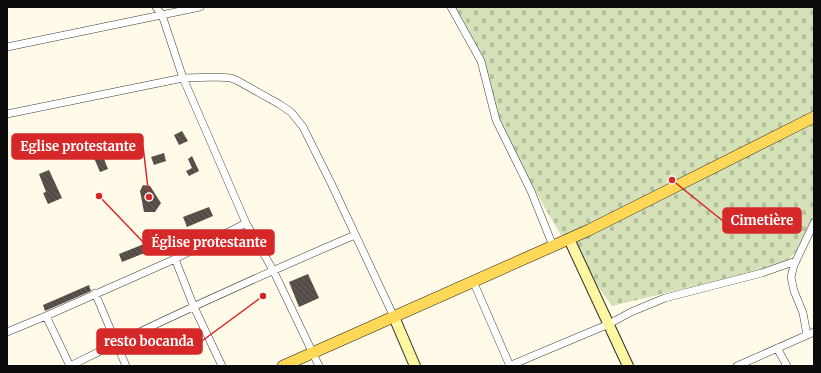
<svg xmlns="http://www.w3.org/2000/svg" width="821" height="373" font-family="Merriweather,serif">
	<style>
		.cemetery { fill: url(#cemetery-stones) }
		.building { fill: url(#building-back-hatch) }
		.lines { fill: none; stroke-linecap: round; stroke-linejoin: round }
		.street-casing { stroke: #3e3e3e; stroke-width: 8 }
		.secondary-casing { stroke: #2d2d2d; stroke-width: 12 }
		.primary-casing { stroke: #1c1c1c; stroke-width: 12 }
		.street { stroke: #fff; stroke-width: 7 }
		.secondary { stroke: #fff6a3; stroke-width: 10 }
		.primary { stroke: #ffd858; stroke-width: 11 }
		.leader { fill: none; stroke: #d62828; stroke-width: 1.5 }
		.callout-dot { fill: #d62828; stroke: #fff; stroke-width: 1.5 }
		.callout { fill: #d62828; stroke: #d62828; stroke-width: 1.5 }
		.callout-label { font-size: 13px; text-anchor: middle; font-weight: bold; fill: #fff }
	</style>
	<defs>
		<pattern id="cemetery-stones" width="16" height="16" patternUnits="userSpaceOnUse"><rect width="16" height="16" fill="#d4e1b9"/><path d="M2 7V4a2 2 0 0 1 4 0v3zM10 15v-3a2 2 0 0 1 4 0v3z" fill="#b5c09e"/></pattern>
		<pattern id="building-back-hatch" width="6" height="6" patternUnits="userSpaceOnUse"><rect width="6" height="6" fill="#544c46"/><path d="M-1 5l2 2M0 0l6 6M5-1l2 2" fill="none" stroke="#68615c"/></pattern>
	</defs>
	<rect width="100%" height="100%" fill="#fffbe8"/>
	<path class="cemetery" d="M451 7H814V222L806 243 782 265 612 306 559 232 505 139 494 118 484 65Z"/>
	<path class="building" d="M182 131 188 141 179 145 174 135Z
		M164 153 166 161 154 165 151 157Z
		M102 154 108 169 100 172 94 158Z
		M192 156 199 171 189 176 186 171 192 168 188 159Z
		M49 170 62 198 48 204 43 193 46 192 39 174Z
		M143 185 150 186 161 203 155 212H144L140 191Z
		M209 207 213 216 187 227 183 217Z
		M149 242 152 250 122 262 119 254Z
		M308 274 319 298 299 307 289 282Z
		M89 285 91 291 45 311 43 305Z"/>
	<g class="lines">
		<defs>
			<path id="street" d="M156 7 162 15 183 78 246 223 273 270 319 366
				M451 7 481 61 496 120 531 191 553 246
				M7 47 200 7
				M7 114 183 78 217 77 231 78 238 81 279 104 291 112 303 127 331 183 394 317
				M175 259 194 307 222 366
				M473 281 510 366
				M95 293 126 366
				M46 316 70 366
				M7 332 46 316 175 259 246 223
				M807 335 803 313 794 291 791 277 794 265 814 223
				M777 348 787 366
				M70 366C164 319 259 276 355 235
				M509 366 609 324 631 312 665 298 762 273 796 261
				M737 366 814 332"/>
			<path id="secondary" d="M569 239 628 366
				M394 317 415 366"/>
			<path id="primary" d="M283 366 589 230 814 117"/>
		</defs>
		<use href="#street" class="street-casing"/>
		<use href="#secondary" class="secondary-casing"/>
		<use href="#primary" class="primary-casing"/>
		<use href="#street" class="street"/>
		<use href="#secondary" class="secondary"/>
		<use href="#primary" class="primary"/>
	</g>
	<path class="leader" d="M149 197L143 146M672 180L723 221M99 196L143 242M263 296L202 341"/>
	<g class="callout-dot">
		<circle cx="149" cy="197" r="4"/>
		<circle cx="672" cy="180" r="4"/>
		<circle cx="99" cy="196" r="4"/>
		<circle cx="263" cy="296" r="4"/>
	</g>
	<g class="callout">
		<rect x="12" y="134" width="131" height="25" rx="4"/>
		<rect x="723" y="208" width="78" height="25" rx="4"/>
		<rect x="143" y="230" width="131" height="25" rx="4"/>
		<rect x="97" y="329" width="105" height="25" rx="4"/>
	</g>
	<g class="callout-label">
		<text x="78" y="151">Eglise protestante</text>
		<text x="762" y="225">Cimetière</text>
		<text x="209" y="247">Église protestante</text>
		<text x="149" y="346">resto bocanda</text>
	</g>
	<rect width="821" height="373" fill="none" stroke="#0b0b0b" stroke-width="16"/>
</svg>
